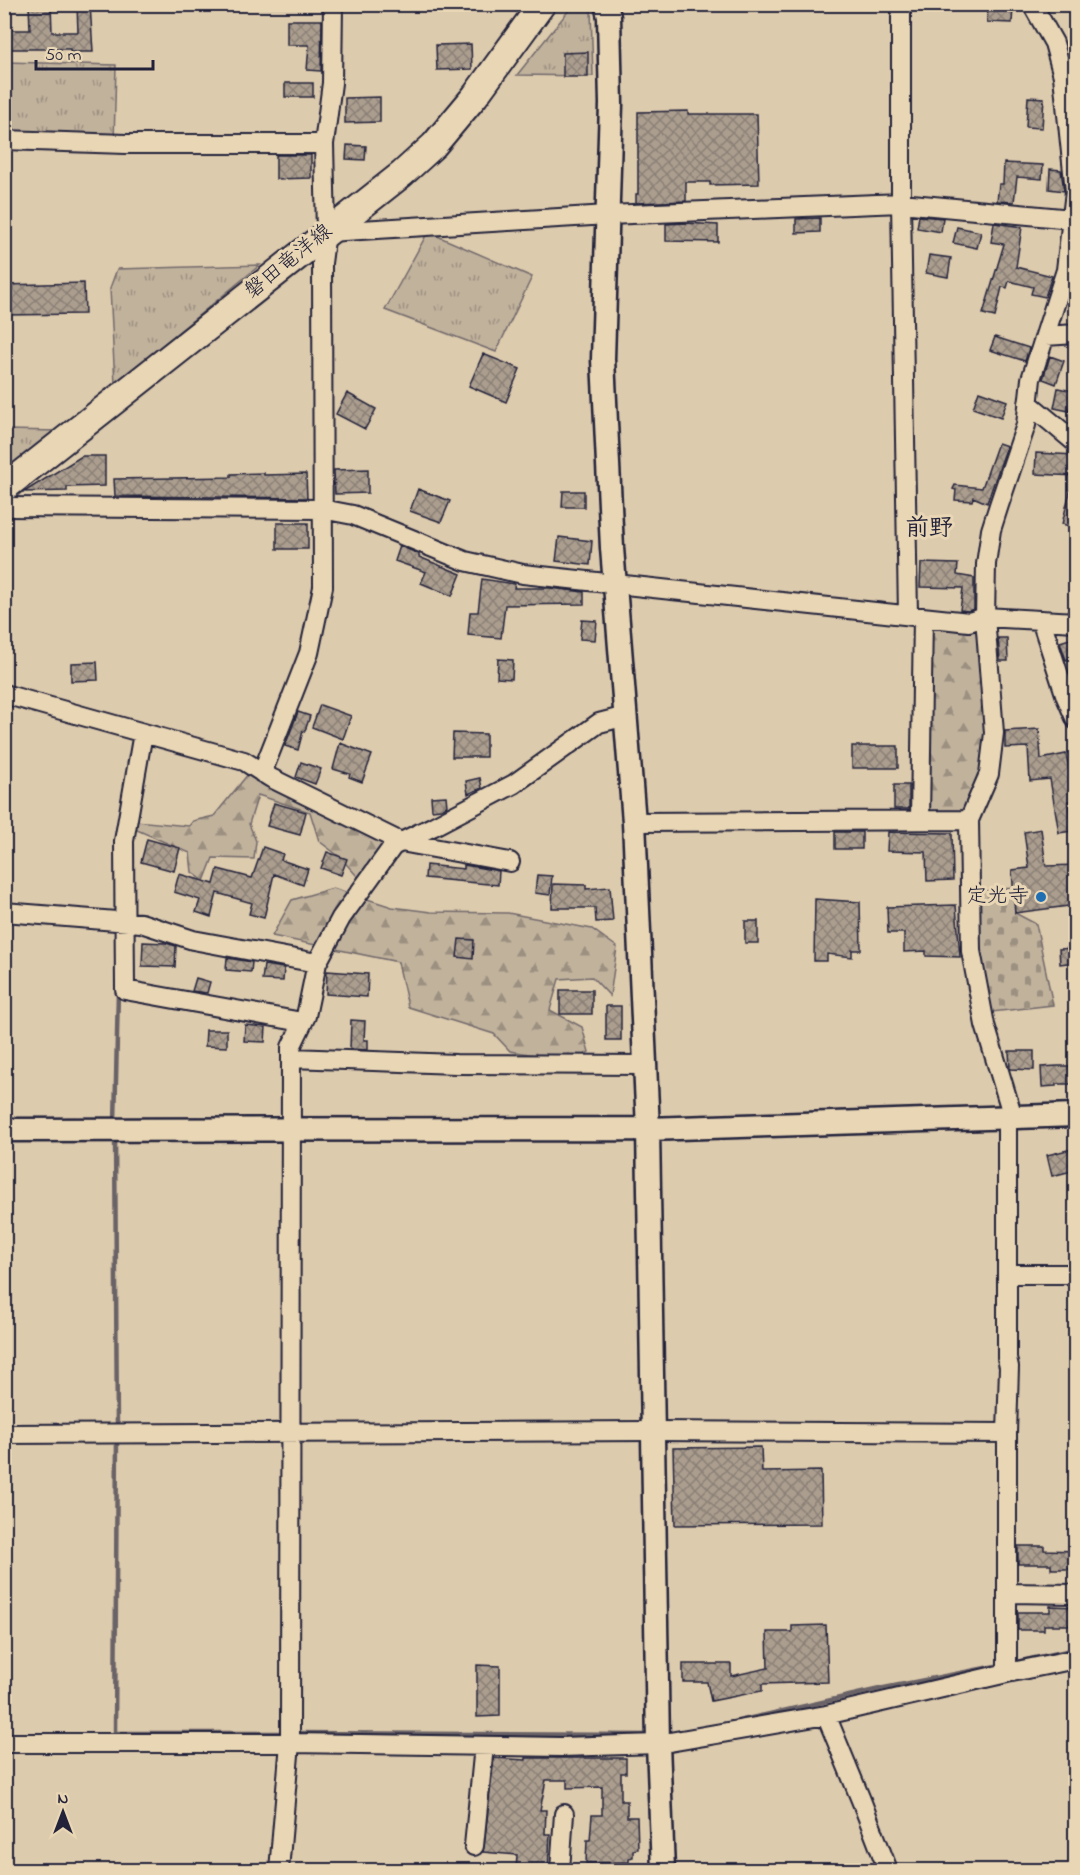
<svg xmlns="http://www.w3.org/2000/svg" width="1080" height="1875" font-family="'Indie Flower','Klee One',sans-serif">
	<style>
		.grass { fill: url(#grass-tufts); stroke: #726a6c; stroke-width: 1.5 }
		.forest { fill: url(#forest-firs); stroke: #726a6c; stroke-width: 1.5 }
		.cemetery { fill: url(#cemetery-stones); stroke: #726a6c; stroke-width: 1.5 }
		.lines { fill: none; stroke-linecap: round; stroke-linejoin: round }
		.stream { stroke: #696266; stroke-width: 4.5 }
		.building { fill: url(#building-cross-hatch); stroke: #22223b; stroke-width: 1.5 }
		.minor-casing { stroke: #22223b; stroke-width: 22 }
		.tertiary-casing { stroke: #22223b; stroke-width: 27 }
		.secondary-casing { stroke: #22223b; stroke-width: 30 }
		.minor { stroke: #e9d6b4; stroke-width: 18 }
		.tertiary { stroke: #e9d6b4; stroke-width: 22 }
		.secondary { stroke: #e9d6b4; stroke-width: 26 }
		.poi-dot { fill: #1f6fb2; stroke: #e9d6b4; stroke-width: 2 }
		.labels { text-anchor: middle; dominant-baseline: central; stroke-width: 6; stroke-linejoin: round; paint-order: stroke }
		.street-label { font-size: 21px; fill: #22223b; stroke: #e9d6b4 }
		.poi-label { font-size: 21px; fill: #22223b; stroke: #e9d6b4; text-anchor: end }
		.quarter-label { font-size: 24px; font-weight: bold; fill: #22223b; stroke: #e9d6b4 }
	</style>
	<defs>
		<pattern id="grass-tufts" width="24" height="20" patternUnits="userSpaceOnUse" patternTransform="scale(1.5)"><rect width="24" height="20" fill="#c1b29c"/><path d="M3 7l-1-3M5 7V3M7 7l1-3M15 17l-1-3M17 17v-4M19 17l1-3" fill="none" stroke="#9c9080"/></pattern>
		<pattern id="forest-firs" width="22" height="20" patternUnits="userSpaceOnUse" patternTransform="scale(1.5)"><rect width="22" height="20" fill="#c1b29c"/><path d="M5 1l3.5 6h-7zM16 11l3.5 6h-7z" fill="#9c9080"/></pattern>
		<pattern id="cemetery-stones" width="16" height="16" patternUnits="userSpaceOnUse" patternTransform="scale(1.5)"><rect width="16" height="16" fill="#c1b29c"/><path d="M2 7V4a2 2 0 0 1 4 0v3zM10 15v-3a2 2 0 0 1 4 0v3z" fill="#9c9080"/></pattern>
		<pattern id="building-cross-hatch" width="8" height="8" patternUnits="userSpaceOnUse" patternTransform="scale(1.5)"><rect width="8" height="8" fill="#ab9e8f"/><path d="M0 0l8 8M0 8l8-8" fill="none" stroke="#8b8076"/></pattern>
	</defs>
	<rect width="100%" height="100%" fill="#ddcbad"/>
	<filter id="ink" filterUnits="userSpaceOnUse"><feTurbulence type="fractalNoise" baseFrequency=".0167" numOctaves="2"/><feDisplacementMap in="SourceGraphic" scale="12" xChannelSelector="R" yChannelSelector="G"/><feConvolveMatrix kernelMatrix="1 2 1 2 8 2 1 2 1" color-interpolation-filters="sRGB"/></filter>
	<g filter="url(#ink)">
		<path class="grass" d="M573 5 591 10 593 76 517 75Z
			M5 62 116 65 114 143 5 140Z
			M428 232 532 277 496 352 385 310Z
			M260 265 115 384 110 288 117 269Z
			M5 430 59 431 5 474Z"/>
		<path class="forest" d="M923 617H985L994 733 969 820H920Z
			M249 773 394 839 365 885 340 857 319 841 310 812 258 795 249 824 256 841 254 859 213 858 204 881 192 872 190 853 137 830 136 821 189 826 193 821 214 816Z
			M333 888 392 907 431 912 508 913 592 929 617 947 610 996 592 977 559 979 550 1010 582 1027 589 1052 581 1057H549L510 1051 494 1034 408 1007 398 962 272 936 292 900Z"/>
		<path class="cemetery" d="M1013 888 1015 913 1036 924 1053 1005 983 1013 972 957 978 891Z"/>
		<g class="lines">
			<path class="stream" d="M115 1124 118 991
				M115 1135 117 1430
				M117 1438 115 1733H286
				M1012 1663 1076 1649
				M725 1724 884 1688 1001 1665
				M294 1733 649 1735"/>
		</g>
		<path class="building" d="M29 4H51L52 32H78L77 4H90L93 52H70V49H4V30H30Z
			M988 6 1013 7 1012 23 987 22Z
			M287 20H322L321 71 307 70 309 45H287Z
			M471 44 472 69 437 70 436 45Z
			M588 52V77H563V53Z
			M285 83H313V97H285Z
			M380 97V122L345 123V98Z
			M1028 97 1044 98 1042 128 1026 127Z
			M688 111V114H757L759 184 710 185V182H686V201L636 203V194H638V112Z
			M347 145 366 146 365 160 346 159Z
			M276 155H311V178L276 179Z
			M1004 163 1043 165 1042 179 1017 177 1014 202 997 201 999 184H1003Z
			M1050 169 1061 170 1064 191 1049 189Z
			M919 216 943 218 941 232 917 228Z
			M820 218V232L796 233V219Z
			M686 223 718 225V242L666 241V224Z
			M994 223 1022 227 1016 267 1052 276 1045 297 1031 294 1033 287 1009 281 1007 288 1002 287 995 317 983 314 1004 244 991 242Z
			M957 227 981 232 977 248 953 243Z
			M929 255 951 258 948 277 926 273Z
			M84 283 85 314 4 315V285Z
			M995 337 1029 348 1025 361 990 350Z
			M483 354 520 369 506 402 469 386Z
			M1050 356 1064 361 1056 384 1043 379Z
			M1058 388 1073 391 1069 411 1054 408Z
			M979 391 1007 401 1001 418 973 408Z
			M347 393 376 409 365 429 336 414Z
			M998 443 1007 446 987 503 973 497 972 501 955 500 956 490 953 489 955 485 982 488Z
			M1036 453 1076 455V476L1035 474Z
			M82 456H105V486L67 487V491L24 492Z
			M368 469V493L335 494 334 470Z
			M264 473V475L306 474 307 498 115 496 114 479 231 477V474Z
			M1071 487 1076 488V528L1062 524Z
			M418 489 450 501 441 522 410 511Z
			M563 491H584V507H562Z
			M277 523H308V549H277Z
			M559 537 592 541 590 565 556 561Z
			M400 546 419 554V557L461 574 452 596 421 583 426 572 395 561Z
			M921 563 958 564 957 575 974 578V609L968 611 960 610 963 588 920 587Z
			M482 579 515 584 514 588H550L584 592V604L505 605 501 638 468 635 470 612H478Z
			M582 620 597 621 595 640 580 639Z
			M1076 637V657L1066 660 1060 642Z
			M998 638H1007L1008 661H1000Z
			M498 659 513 660 512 679 497 678Z
			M97 662 98 680 71 681V663Z
			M320 705 351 716 343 739 312 727Z
			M298 712 310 716 305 731H303L298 750 285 746Z
			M1039 729 1041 759 1066 754 1072 783 1076 782V800L1068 801 1072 831 1059 833 1050 779 1030 781 1028 747 1005 748V731Z
			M453 733 486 734V757H452Z
			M340 743 372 755 362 782 349 777 350 774 333 769Z
			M852 746H898V768H852Z
			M301 762 321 769 315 784 296 777Z
			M480 778 482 788 468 794 466 781Z
			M894 785H909V809H894Z
			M446 796 447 806 441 809 432 810 431 797Z
			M274 803 306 812 300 835 267 826Z
			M1041 829 1046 866 1076 865V905L1015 913 1012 870 1029 868 1024 832Z
			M835 832H862V849H835Z
			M888 832 952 833 953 880 927 881 926 852 887 851Z
			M147 839 180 848 174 871 141 862Z
			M263 847 283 854 281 860 308 869 303 885 274 874 264 918 249 914 252 903 217 893 211 917 196 912 200 900 174 892 179 874 214 884 218 869 252 878Z
			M327 852 347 859 341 875 321 868Z
			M426 865 464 869V865L499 871 498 885 425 878Z
			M537 875 552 876 550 895 535 893Z
			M553 884 586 885V889L610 887 613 921 596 922 595 908H552Z
			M815 899 860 902 861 950H852V957L827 954V961H814Z
			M956 905 960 957 926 956V951L904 952V933H888L887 907Z
			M745 921H758V943H745Z
			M459 939 474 940 473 959 457 957Z
			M143 942 166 943 176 946 175 967 142 966Z
			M1076 948V962L1060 964 1059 949Z
			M227 958 252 962 251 972 226 970Z
			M264 965 284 968 283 981 262 980Z
			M327 971 368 974 367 997 326 994Z
			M196 978 210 982 207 993 192 991Z
			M560 990H592V1014H560Z
			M606 1006H621V1040H606Z
			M351 1020 365 1021 364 1040H368V1050L350 1049Z
			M245 1025 266 1027 265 1042 244 1041Z
			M206 1030H227V1047L205 1046Z
			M1009 1051H1034V1070L1010 1069Z
			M1058 1066H1076V1084H1056V1086L1042 1087 1041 1067Z
			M1076 1148V1170L1052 1176 1047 1155Z
			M761 1447 762 1472 821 1471 822 1524 675 1525 673 1448Z
			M1018 1546H1044V1550L1076 1551V1569H1051V1564H1018Z
			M1050 1606 1075 1607V1625H1044V1630H1018V1612H1050Z
			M826 1625 828 1682 762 1684V1691L711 1701 707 1682H683V1664H731V1676L768 1668 767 1632H792V1626Z
			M477 1665 500 1666V1716L477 1717Z
			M494 1758 526 1760V1758H626V1773H621V1801H627V1817H637L638 1849 633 1850V1857L629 1858V1862L586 1863 587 1840H590L592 1815H602V1787L567 1788V1780H546L540 1810H546L545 1834H550L548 1870H516L517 1855 483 1852Z"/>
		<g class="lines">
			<defs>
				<path id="minor" d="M901 4V203L908 615
					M4 140 126 144H324
					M328 232 608 215 901 203 1072 219
					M1045 336 1076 334
					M1028 403 1076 443
					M4 507 322 509 353 515 465 561 523 574 969 622 985 617 1076 622
					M1041 620 1066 697 1076 720
					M4 694 244 761 271 778 401 842 510 862
					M143 733 124 841 125 990 302 1022
					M262 773 309 653 323 587 322 263 326 232 324 144 332 83 333 4
					M920 820 923 617
					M634 822 969 820
					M4 912 141 923 193 940 317 963
					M291 1058 456 1064 645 1065
					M1007 1117V1358L1009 1367 1007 1433V1673
					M1013 1117 985 1025 971 951 969 820 989 774 994 733 985 617 986 564 991 530 999 505 1026 425 1031 379 1066 270 1075 191 1063 76 1054 43 1032 4
					M1007 1274H1076
					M4 1434 653 1431 1007 1433
					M1007 1593 1076 1594
					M826 1715 861 1800 888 1870
					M4 1743H290L561 1747 658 1744 826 1715 1007 1673 1076 1659
					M474 1846 484 1746
					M279 1870 290 1743 291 1047 306 1016 317 963 341 918 393 846 432 827 514 784 599 723 626 716
					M560 1870 564 1814"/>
				<path id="tertiary" d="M606 4 609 17 611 104 603 359 612 548 634 822 648 1129 658 1744 663 1870
					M4 1130 648 1129 1076 1115"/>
				<path id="secondary" d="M4 488 402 174 434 145 475 96 542 4"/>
			</defs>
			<use href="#minor" class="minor-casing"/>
			<use href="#tertiary" class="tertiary-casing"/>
			<use href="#secondary" class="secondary-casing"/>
			<use href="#minor" class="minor"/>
			<use href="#tertiary" class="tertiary"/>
			<use href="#secondary" class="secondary"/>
		</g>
	</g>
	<circle class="poi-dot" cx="1041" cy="897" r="6"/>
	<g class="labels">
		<g class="street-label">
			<text transform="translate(289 262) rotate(-39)">磐田竜洋線</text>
		</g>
		<g class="poi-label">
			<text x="1029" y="897">定光寺</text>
		</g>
		<g class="quarter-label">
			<text x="929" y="529">前野</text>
		</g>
	</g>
	<rect width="1080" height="1875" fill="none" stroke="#e9d6b4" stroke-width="24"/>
	<rect x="12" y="12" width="1056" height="1851" fill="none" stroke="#22223b" stroke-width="2" filter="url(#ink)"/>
	<g transform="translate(63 1812)" stroke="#e9d6b4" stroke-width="4.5" paint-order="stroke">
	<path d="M0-4.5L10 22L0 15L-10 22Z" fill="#22223b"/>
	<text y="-9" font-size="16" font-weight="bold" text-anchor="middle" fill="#22223b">N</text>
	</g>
	<path d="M36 60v9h117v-9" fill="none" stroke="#22223b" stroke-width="3"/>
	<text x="45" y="60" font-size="18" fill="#22223b" stroke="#e9d6b4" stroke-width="4.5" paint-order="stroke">50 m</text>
</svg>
